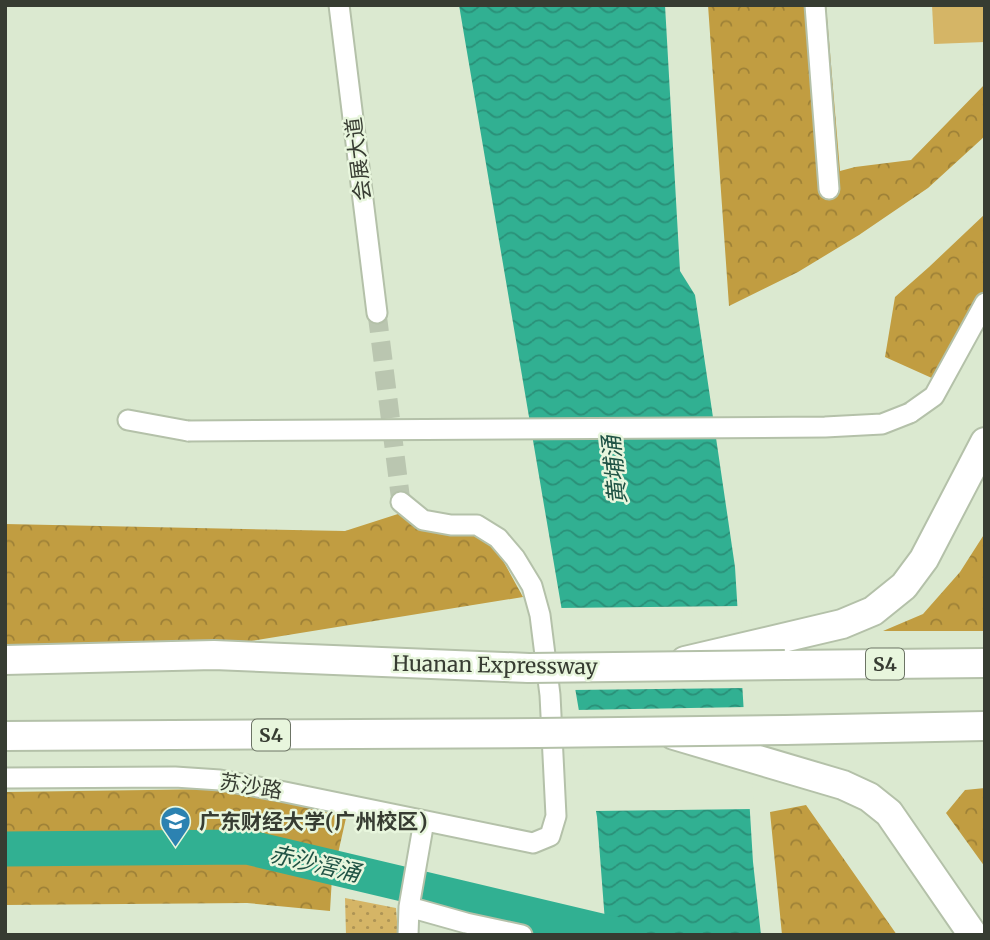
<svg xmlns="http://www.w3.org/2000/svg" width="990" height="940" font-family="Merriweather,'Noto Sans SC',serif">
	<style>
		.grass { fill: url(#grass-dots) }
		.forest { fill: url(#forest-crowns) }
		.pitch { fill: #d5b566 }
		.water { fill: url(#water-waves) }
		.pier { fill: #dbe9d0 }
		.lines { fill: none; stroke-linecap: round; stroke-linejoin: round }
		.river { stroke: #31b092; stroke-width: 35 }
		.minor-tunnel { stroke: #bac6b0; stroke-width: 19; stroke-dasharray: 19 10; stroke-linecap: butt }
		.minor-casing { stroke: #b4c1a9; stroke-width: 23 }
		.highway-casing { stroke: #b4c1a9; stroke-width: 32 }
		.minor { stroke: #fff; stroke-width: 19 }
		.highway { stroke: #fff; stroke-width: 28 }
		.minor-bridge-casing { stroke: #b4c1a9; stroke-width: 23; stroke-linecap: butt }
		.highway-bridge-casing { stroke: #b4c1a9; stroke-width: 32; stroke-linecap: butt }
		.minor-bridge { stroke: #fff; stroke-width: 19 }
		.highway-bridge { stroke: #fff; stroke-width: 28 }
		.labels { text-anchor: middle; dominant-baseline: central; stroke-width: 5; stroke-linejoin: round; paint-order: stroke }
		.shield { fill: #e8f6dd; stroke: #6c7465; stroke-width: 2 }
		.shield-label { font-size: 19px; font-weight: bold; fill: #373c32 }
		.street-label { font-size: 21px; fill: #373c32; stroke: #e8f6dd }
		.poi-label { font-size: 21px; font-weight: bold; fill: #373c32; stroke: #e8f6dd; text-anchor: start }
		.water-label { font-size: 23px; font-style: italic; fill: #205345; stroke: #e8f6dd }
	</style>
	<defs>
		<pattern id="grass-dots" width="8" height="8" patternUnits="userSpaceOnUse" patternTransform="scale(1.75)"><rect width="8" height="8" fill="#d5b566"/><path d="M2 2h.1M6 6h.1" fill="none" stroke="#ae9455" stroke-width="1.8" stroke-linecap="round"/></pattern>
		<pattern id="forest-crowns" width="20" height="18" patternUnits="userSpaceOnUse" patternTransform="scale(1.75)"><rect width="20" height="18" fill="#c19d41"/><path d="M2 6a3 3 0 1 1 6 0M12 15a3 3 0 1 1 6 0" fill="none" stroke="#9e8137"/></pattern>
		<pattern id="water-waves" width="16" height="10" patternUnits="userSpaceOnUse" patternTransform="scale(1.75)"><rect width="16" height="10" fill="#31b092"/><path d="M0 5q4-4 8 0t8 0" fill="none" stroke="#2a9078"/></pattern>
	</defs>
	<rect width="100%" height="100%" fill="#dbe9d0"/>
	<path class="grass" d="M345 898 396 908 398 935H346Z"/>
	<path class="forest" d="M708 5H826L840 171 855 167 911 160 985 84V136L928 188 859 235 798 272 729 306Z
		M985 214V292L934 379 885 357 895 297 929 267Z
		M401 513 490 537 523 597 233 644 5 645V524L345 531Z
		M985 533V631H883L923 614 960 572Z
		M985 788V867L946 813 965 790Z
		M219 789 283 800 346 818 337 858 256 840 199 835 5 836V792Z
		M806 805 897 935H782L770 812Z
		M5 861H243L332 877 330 911 247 903 5 905Z"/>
	<path class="pitch" d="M932 5H985V42L934 44Z"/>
	<path class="water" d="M459 5H665L680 271 695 295 735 567 753 862 761 935H606L597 817Z"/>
	<path class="pier" d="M741 606 746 688 572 690 558 608Z
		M747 707 754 809 593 811 576 710Z"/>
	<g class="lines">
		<path class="river" d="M5 849 247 847 618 935"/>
		<path class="minor-tunnel" d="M377 313 401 502"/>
		<defs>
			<path id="minor" d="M339 5 377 313
				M815 5 829 189
				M910 413 934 396 985 303
				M128 420 188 431
				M5 778 175 777 220 780 285 792 533 843 550 836 556 816 550 695 540 615 532 586 515 558 498 538 477 525H451L423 520 401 502
				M409 907 424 821
				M408 935 409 907 466 923 522 935"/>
			<path id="highway" d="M5 660 214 655 529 668
				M685 661 842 624 873 611 904 586 924 559 985 442
				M785 665 985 663
				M785 730 985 726
				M674 735 843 785 869 797 889 813 973 935
				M5 736 537 733"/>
		</defs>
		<use href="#minor" class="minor-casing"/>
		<use href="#highway" class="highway-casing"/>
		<use href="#minor" class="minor"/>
		<use href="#highway" class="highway"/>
		<defs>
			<path id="minor-bridge" d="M188 431 825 427 882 424 910 413"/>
			<path id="highway-bridge" d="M529 668 785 665
				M537 733 785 730"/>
		</defs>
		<use href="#minor-bridge" class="minor-bridge-casing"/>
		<use href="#highway-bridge" class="highway-bridge-casing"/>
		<use href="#minor-bridge" class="minor-bridge"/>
		<use href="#highway-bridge" class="highway-bridge"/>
	</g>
	<defs>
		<symbol id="university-pin" viewBox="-11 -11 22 30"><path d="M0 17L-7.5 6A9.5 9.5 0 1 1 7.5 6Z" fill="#2c82b1" stroke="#e8f6dd"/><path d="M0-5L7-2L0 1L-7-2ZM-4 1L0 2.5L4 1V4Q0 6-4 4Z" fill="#fff"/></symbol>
	</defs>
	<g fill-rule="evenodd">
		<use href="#university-pin" x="158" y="804" width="35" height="47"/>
	</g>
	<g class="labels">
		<g class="shield">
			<rect x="866" y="648.5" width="38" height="31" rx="5"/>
			<rect x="252" y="719.5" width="38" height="31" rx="5"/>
		</g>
		<g class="shield-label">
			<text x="885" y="664">S4</text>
			<text x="271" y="735">S4</text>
		</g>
		<g class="street-label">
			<text transform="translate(358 159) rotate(-97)">会展大道</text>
			<text transform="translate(495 665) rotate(1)">Huanan Expressway</text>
			<text transform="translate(251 786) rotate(9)">苏沙路</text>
		</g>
		<g class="poi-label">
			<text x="199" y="821">广东财经大学(广州校区)</text>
		</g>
		<g class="water-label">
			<text transform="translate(614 470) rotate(-96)">黄埔涌</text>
			<text transform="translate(315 863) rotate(13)">赤沙滘涌</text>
		</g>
	</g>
	<rect width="990" height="940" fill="none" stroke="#373c32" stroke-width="14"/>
</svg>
